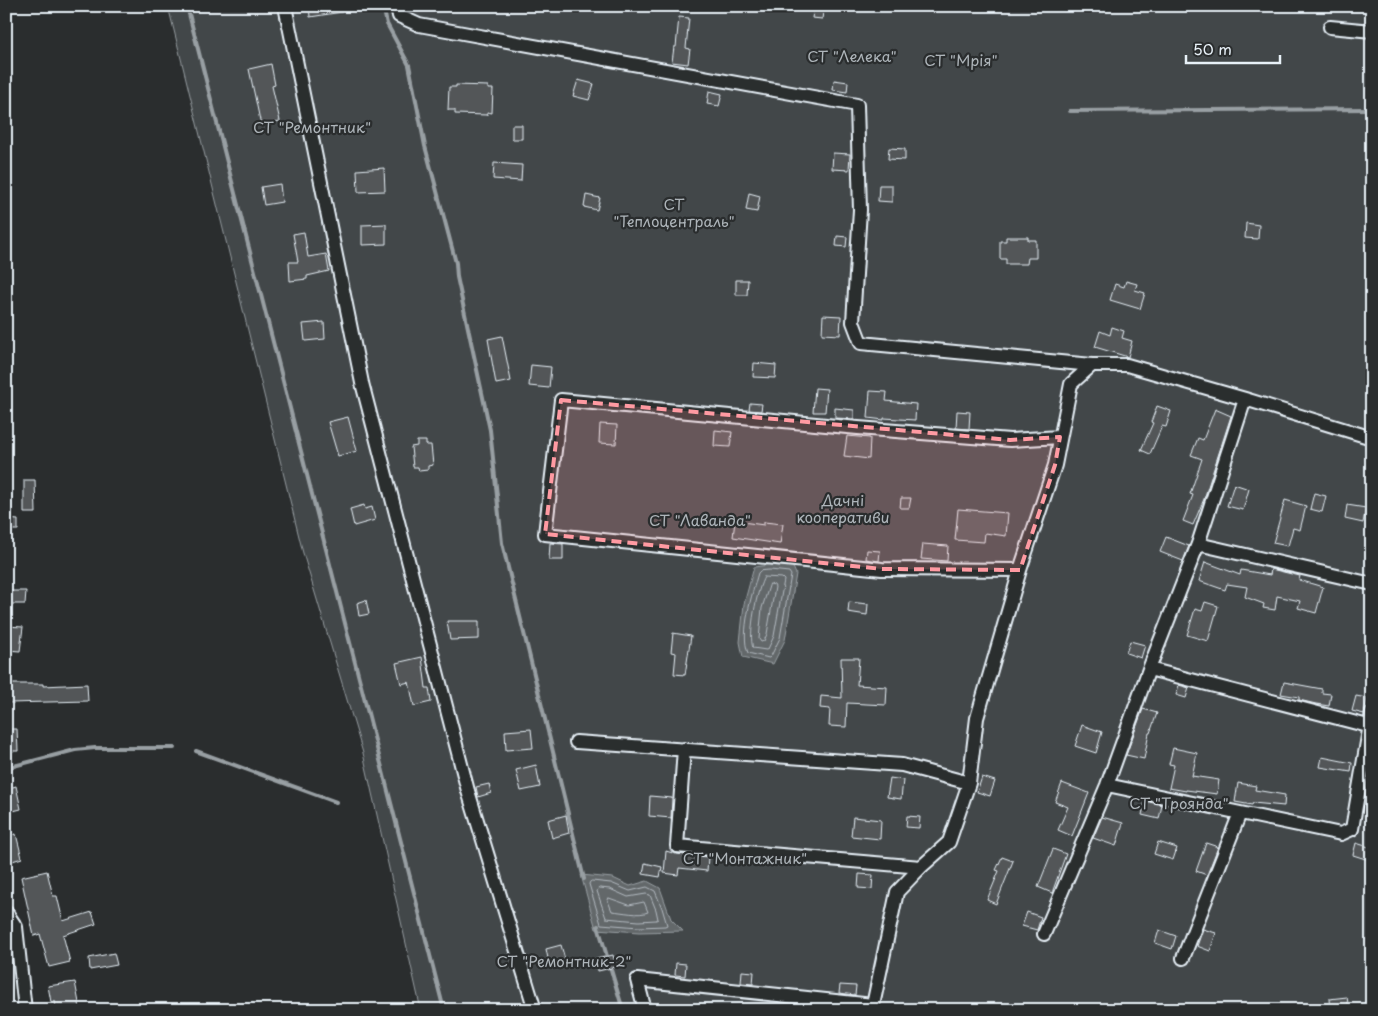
<svg xmlns="http://www.w3.org/2000/svg" width="1378" height="1016" font-family="'Playpen Sans',sans-serif">
	<style>
		.green { fill: #424648; stroke: #959ca0 }
		.water { fill: #63686b; stroke: #989fa3 }
		.lines { fill: none; stroke-linecap: round; stroke-linejoin: round }
		.shore { stroke: #b3bac0; stroke-width: 1 }
		.stream { stroke: #989fa3; stroke-width: 4 }
		.building { fill: #535759; stroke: #e8f1f8 }
		.minor-casing { stroke: #e8f1f8; stroke-width: 16 }
		.minor { stroke: #2a2d2e; stroke-width: 12 }
		.marked { fill: #ff9aa2; fill-opacity: 0.2; stroke: #ff9aa2; stroke-width: 4; stroke-dasharray: 10 6; stroke-linejoin: round }
		.labels { text-anchor: middle; dominant-baseline: central; stroke-width: 4.5; stroke-linejoin: round; paint-order: stroke }
		.park-label { font-size: 15px; fill: #aeb5ba; stroke: #2a2d2e }
	</style>
	<rect width="100%" height="100%" fill="#2a2d2e"/>
	<filter id="ink" filterUnits="userSpaceOnUse"><feTurbulence type="fractalNoise" baseFrequency=".02" numOctaves="2"/><feDisplacementMap in="SourceGraphic" scale="10" xChannelSelector="R" yChannelSelector="G"/><feConvolveMatrix kernelMatrix="1 2 1 2 8 2 1 2 1" color-interpolation-filters="sRGB"/></filter>
	<g filter="url(#ink)">
		<path class="green" d="M168 6H1372V1010H421L363 753 303 553Z"/>
		<path class="water" d="M769 565 793 567 796 574 785 640 773 664 743 657 740 642 744 604 754 567Z
			M581 875 613 878 630 886 647 881 660 888 671 919 683 931 639 932 596 929Z"/>
		<g class="lines">
			<path class="shore" d="M770 570 789 572 791 575 780 638 771 656 769 658 748 653C740 633 752 594 758 573L760 571Z
				M764 577 782 578 784 580 774 636 768 649 766 650 753 648C748 635 757 589 764 577Z
				M770 584 774 585 775 587 767 634 764 641 761 642 759 639 762 608 769 586Z
				M592 881 611 883 630 891 647 887 655 891 662 908 667 925 665 926 639 927 601 924 589 884 590 882Z
				M600 888 610 889 628 897 646 894 650 895 656 910 658 919 656 920 639 921 606 918 597 891 598 889Z
				M609 898 629 905 644 902 648 912C639 916 623 912 612 911L608 901Z"/>
			<path class="stream" d="M187 6 444 1010
				M383 6 387 24 409 65 425 146 456 263 457 277 490 430 502 543 584 879
				M1070 111 1372 109
				M196 751 336 802
				M6 768 75 750 95 748H174
				M598 926 623 1010"/>
		</g>
		<path class="building" d="M309 6H341L342 12 310 17Z
			M814 6H824L822 19 812 18Z
			M679 17 689 18 686 48 690 49 688 64 672 62 674 47H676Z
			M271 64 275 85 272 86 280 121 261 125 249 69Z
			M578 80 594 84 589 100 573 96Z
			M834 80 848 82 847 92 833 90Z
			M456 85 488 86V89H493L492 113 487 112V115L455 114V110H448L449 87H456Z
			M709 91 722 94 719 106 707 104Z
			M512 125H522V139H512Z
			M889 148 905 149V160L888 159Z
			M833 153 850 154 849 170 832 169Z
			M494 163 522 165 521 181 493 179Z
			M384 168 385 191 358 192 357 170Z
			M280 184 282 202 264 205 261 187Z
			M879 185H892V202L878 201Z
			M749 193 760 196 757 212 746 210Z
			M586 195 600 198 597 210 584 207Z
			M1246 223 1259 225 1258 239 1245 238Z
			M386 224V244L362 245V225Z
			M304 232 308 257 326 254 329 271 307 276V279L290 281 289 262H298L293 234Z
			M837 236 847 237 846 247 836 246Z
			M1006 237H1028V240H1036V258H1028L1027 264H1006V259H1000V241H1006Z
			M736 280H748L747 295H736Z
			M1126 281 1137 284 1135 290 1145 293 1140 309 1110 300 1115 284 1124 287Z
			M823 315 841 316 840 335 822 334Z
			M324 322 325 339 305 341 303 324Z
			M1112 327 1124 331 1122 338 1132 341 1128 357 1095 347 1100 331 1110 335Z
			M502 336 511 381 496 384 488 339Z
			M754 363 776 365 775 378 753 377Z
			M531 365 551 367 549 388 529 386Z
			M815 388 827 389 825 412H813Z
			M870 391 887 392 886 401 916 404 915 420 884 418V420L868 418Z
			M750 403 762 404 761 411 749 410Z
			M1157 406 1171 411 1166 427 1162 426 1150 454 1141 450 1153 423 1151 422Z
			M835 408 854 410V419L835 418Z
			M1215 409 1231 416 1204 499 1193 525 1183 521 1193 495 1190 494 1202 459 1191 455 1198 438 1203 440Z
			M957 411 970 412 969 429 956 428Z
			M348 417 357 451 338 456 328 422Z
			M600 424 617 425 616 444 599 443Z
			M715 430 732 432 730 447 714 446Z
			M847 436 870 438 869 459 844 456Z
			M417 441H426V445H431L433 465 428 466V470L419 471 418 467H413L411 447 417 446Z
			M24 480H35L36 513H24Z
			M1234 484 1249 489 1243 510 1227 506Z
			M1314 493 1326 496 1322 512 1310 509Z
			M901 498H911L909 508H900Z
			M1285 500 1306 506 1300 530 1293 528 1288 546 1273 543Z
			M364 505 365 509 372 507 375 520 354 526 350 509Z
			M1347 505 1366 508 1363 523 1345 519Z
			M958 509 1008 513 1006 536 985 533 984 542 955 540Z
			M6 519 18 520V530H6Z
			M735 521 764 525V522L783 524 780 544 733 537Z
			M1166 537 1189 546 1183 561 1160 552Z
			M550 543 563 544V560H549Z
			M923 544 948 546 947 561 921 559Z
			M867 550 880 551 879 561 866 559Z
			M1205 562 1240 575 1241 570 1270 575 1271 569 1300 576 1299 580 1323 587 1316 613 1298 608 1300 601 1277 596 1275 610 1263 608 1264 604 1245 597 1247 587 1227 584 1225 590 1199 581Z
			M9 591H26L25 604H8Z
			M366 600 369 614 359 616 357 603Z
			M849 602 868 604 867 615 848 612Z
			M1205 602 1218 606 1208 641 1187 635 1195 609 1202 611Z
			M447 621H479V639L450 640Z
			M6 626 23 627 20 651 6 650Z
			M673 633 691 636 685 675 674 674 676 653 671 652Z
			M1130 641 1145 645 1141 658 1126 653Z
			M422 657 426 688H429L431 702 414 706 409 682 401 684 396 663Z
			M841 658H859L857 685 887 687 886 705 847 703 846 727 829 726 830 709 820 708 821 696 842 698Z
			M1284 682 1322 689V693L1331 694 1329 706 1316 704 1299 700V697L1281 694Z
			M8 684H43V686L87 684 88 701 9 703Z
			M1179 685 1189 688 1186 698 1176 695Z
			M1356 696 1367 698 1364 714 1352 711Z
			M1143 709 1157 713 1150 733H1149L1144 759 1126 755Z
			M1082 725 1102 732 1096 753 1075 746Z
			M6 729H17L18 751H6Z
			M531 729 533 748 506 750 505 731Z
			M1173 748 1197 753 1192 776 1219 780 1217 794 1186 790V791L1169 788 1174 765 1169 764Z
			M1322 757 1352 763 1351 772 1320 767Z
			M536 765 540 787 521 791 516 770Z
			M982 777 995 781 990 796 977 792Z
			M890 778 903 780 901 799 887 797Z
			M1062 783 1089 793 1072 836 1058 830 1068 807 1055 802Z
			M1238 783 1256 786 1255 790 1285 795 1284 806 1253 803 1252 805 1235 802Z
			M489 784 491 793 478 797 476 787Z
			M16 786 21 809 9 812 6 800V789Z
			M650 796 672 798 671 818 649 816Z
			M1145 801 1162 805 1159 819 1142 815Z
			M566 815 569 833 552 838 548 820Z
			M907 816 920 817 919 828 906 827Z
			M853 817 881 820 880 839 851 836Z
			M1102 817 1123 823 1116 846 1093 838Z
			M16 834 22 858 6 863V836Z
			M1158 842 1177 848 1173 860 1154 854Z
			M1206 843 1218 847 1207 875 1196 871Z
			M1356 843 1372 848V861L1353 855Z
			M1053 849 1066 854 1052 893 1038 887Z
			M666 851 676 854 708 857 707 871 679 868 678 875 664 873Z
			M1002 857 1013 861 996 904 987 900 999 871 996 870Z
			M645 863 662 867 660 877 643 874Z
			M47 871 53 896H57L63 921 92 912 96 924 63 935 70 962 49 967 40 934 34 936 21 877Z
			M859 874 873 875 872 889 858 888Z
			M1027 912 1041 917 1037 930 1022 926Z
			M1203 929 1216 933 1210 951 1197 946Z
			M1159 930 1176 936 1172 949 1155 943Z
			M561 945 566 963 550 968 546 949Z
			M114 953 117 965 90 970 89 958Z
			M613 955 616 967 598 971 596 959Z
			M676 963 686 964 685 976 675 975Z
			M742 971 754 972 753 984 741 983Z
			M75 982 80 1008 69 1010H56L55 1001 51 1002 48 986Z
			M840 985 856 986 855 995 839 993Z
			M1347 997 1349 1010H1330L1329 999Z"/>
		<g class="lines">
			<defs>
				<path id="minor" d="M285 6 362 383 468 791 535 1010
					M397 6 399 16 419 25 857 105 860 210 853 322 861 343 1092 365
					M1330 27 1372 31
					M1198 544 1372 584
					M1020 570 882 569 545 534 561 400 858 428 1010 440 1060 437
					M1149 669 1372 727
					M576 742 902 765 969 783
					M684 749 677 846 921 867
					M1107 785 1341 834 1352 829 1372 713
					M6 912 16 927 25 1010
					M1044 934 1107 785 1149 669 1198 544 1245 399
					M1183 958 1240 813
					M645 1010 637 980 873 1005
					M872 1010 897 892 921 867 949 842 969 783 977 718 1020 570 1055 465 1071 384 1092 365H1127L1245 399 1372 438"/>
			</defs>
			<use href="#minor" class="minor-casing"/>
			<use href="#minor" class="minor"/>
		</g>
	</g>
	<path class="marked" d="M561 400 1010 440 1060 437 1055 465 1020 570 882 569 545 534Z"/>
	<g class="labels">
		<g class="park-label">
			<text x="852" y="55">СТ "Лелека"</text>
			<text x="961" y="59">СТ "Мрія"</text>
			<text x="312" y="126">СТ "Ремонтник"</text>
			<text x="674" y="203">СТ<tspan x="674" dy="17">"Теплоцентраль"</tspan></text>
			<text x="843" y="499">Дачні<tspan x="843" dy="17">кооперативи</tspan></text>
			<text x="700" y="519">СТ "Лаванда"</text>
			<text x="1179" y="802">СТ "Троянда"</text>
			<text x="745" y="857">СТ "Монтажник"</text>
			<text x="564" y="960">СТ "Ремонтник-2"</text>
		</g>
	</g>
	<rect width="1378" height="1016" fill="none" stroke="#2a2d2e" stroke-width="25"/>
	<rect x="12" y="12" width="1353" height="991" fill="none" stroke="#e8f1f8" stroke-width="2" filter="url(#ink)"/>
	<path d="M1186 55v8h94v-8" fill="none" stroke="#e8f1f8" stroke-width="2.5"/>
	<text x="1193" y="55" font-size="15" fill="#e8f1f8" stroke="#2a2d2e" stroke-width="4" paint-order="stroke">50 m</text>
</svg>
